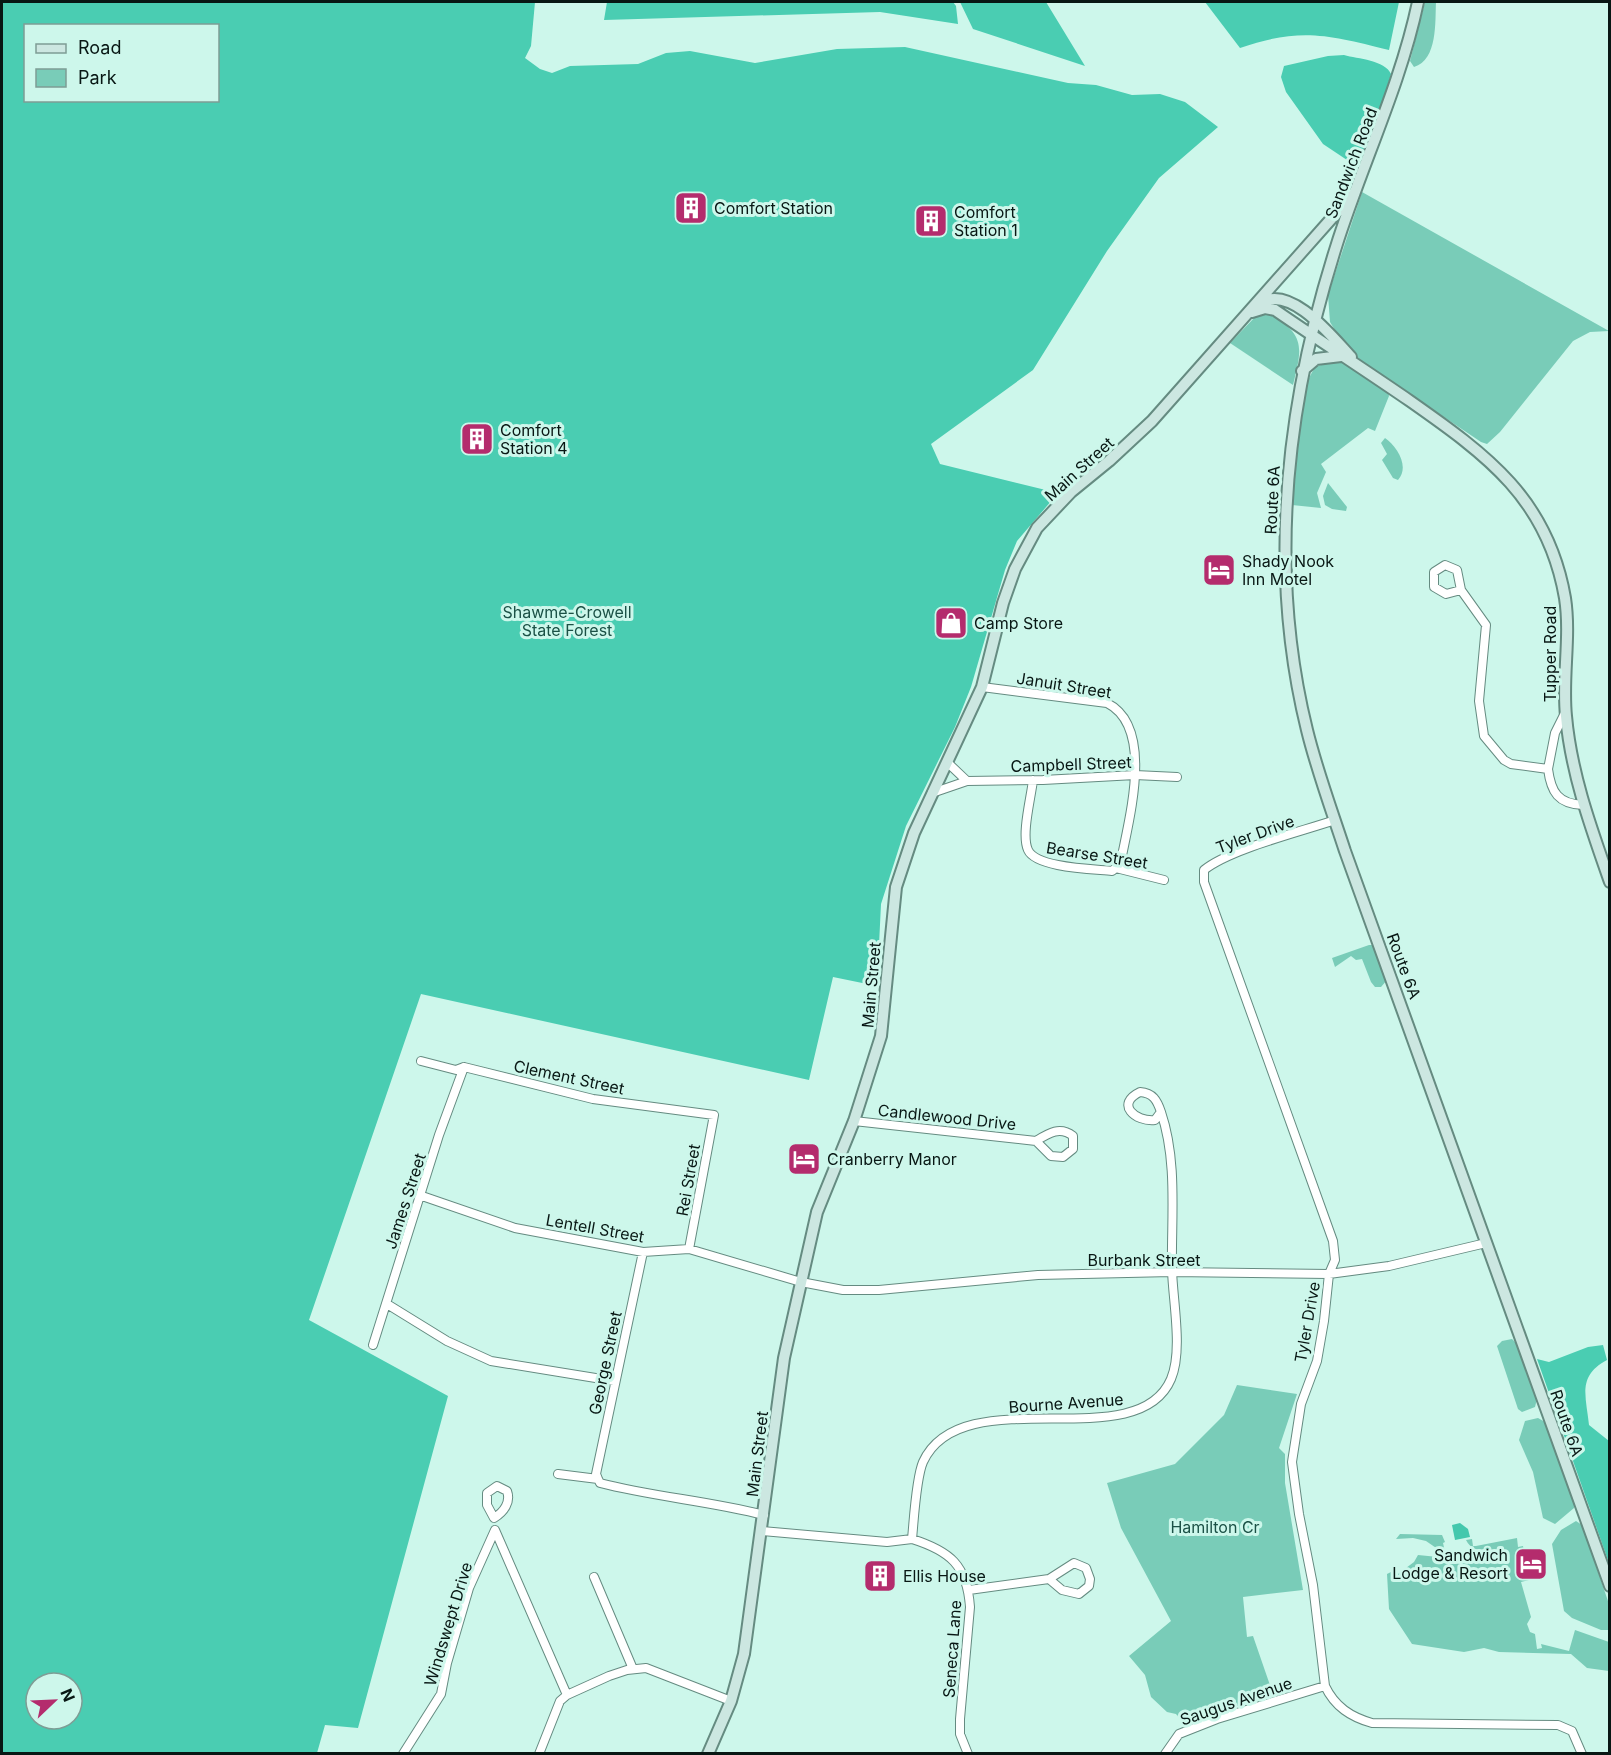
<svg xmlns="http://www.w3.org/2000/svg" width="1611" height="1755" font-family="Inter,sans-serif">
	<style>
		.green { fill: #79ccb8 }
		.forest { fill: #4acdb2; fill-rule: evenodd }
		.water { fill: #44c8ad }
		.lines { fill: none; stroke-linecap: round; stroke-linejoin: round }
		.minor-casing { stroke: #658b81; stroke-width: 10 }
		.secondary-casing { stroke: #658b81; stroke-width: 14 }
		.minor { stroke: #fff; stroke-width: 8 }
		.secondary { stroke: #cce7e1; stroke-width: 10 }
		.labels { text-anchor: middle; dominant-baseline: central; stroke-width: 6; stroke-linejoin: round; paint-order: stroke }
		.street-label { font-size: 16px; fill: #081714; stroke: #cdf7eb }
		.poi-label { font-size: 16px; fill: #081714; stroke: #cdf7eb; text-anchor: start }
		.park-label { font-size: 16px; fill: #1b5146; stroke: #cdf7eb }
	</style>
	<rect width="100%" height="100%" fill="#cdf7eb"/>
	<path class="green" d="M1425 2H1436C1435 21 1438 60 1414 67L1410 61Z
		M1362 192 1609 331 1590 332 1573 341 1500 432 1487 444 1481 442 1362 362 1339 337 1330 322 1328 295Z
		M1270 314C1306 335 1302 348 1293 385L1230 343 1257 315Z
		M1337 361 1346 364 1388 392 1389 396 1375 431 1368 428 1321 464 1326 472 1317 493 1321 508 1292 505C1293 477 1297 383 1317 366Z
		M1385 438C1397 446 1410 467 1398 480L1393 478 1382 460 1387 454 1381 443Z
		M1328 483 1347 507 1346 511 1332 509 1325 505 1323 496Z
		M1369 945H1373L1387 980 1381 987H1375L1371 982 1362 959 1356 960 1351 956 1335 967 1332 958Z
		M1512 1339 1516 1343 1537 1399 1535 1407 1522 1412 1518 1409 1497 1346 1502 1341Z
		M1237 1385 1297 1394 1279 1448 1285 1454V1483L1303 1590 1243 1597 1247 1637 1253 1636 1273 1694 1184 1724 1176 1714 1167 1712 1151 1697 1145 1675 1129 1656 1171 1621 1121 1528 1107 1483 1175 1464 1224 1415Z
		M1538 1418 1545 1422 1574 1503V1508L1555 1524 1543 1518 1533 1472 1519 1440 1525 1421Z
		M1576 1521 1582 1525 1609 1604V1630H1601L1572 1618 1564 1611 1552 1544 1561 1530Z
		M1400 1534 1442 1535 1445 1542 1443 1543 1445 1552 1454 1555 1459 1554 1465 1561H1473L1476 1556 1507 1550C1492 1547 1475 1557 1466 1540L1472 1539 1473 1546H1476L1517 1538 1518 1547 1523 1546 1529 1580 1521 1582 1531 1617 1527 1624 1530 1632 1535 1634 1537 1649 1542 1648 1541 1644 1569 1651 1575 1630 1609 1642V1671L1587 1668 1571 1654 1499 1652 1484 1648 1464 1652 1412 1644 1389 1609 1387 1574 1391 1572 1398 1574 1414 1562 1418 1555 1438 1557 1442 1552 1426 1541 1413 1538 1396 1539Z"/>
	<path class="forest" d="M2 2H535L531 46 525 58 540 69 552 73 570 66 638 64 666 53 690 51 755 63 837 49 905 47 1068 83 1096 85 1132 95 1160 94 1185 102 1218 127 1159 178 1107 251 1033 370 931 444 940 464 1058 493 1017 541 1005 570 971 687 955 727 906 826 881 904 877 986 833 977 809 1080 421 994 309 1320 448 1396 358 1728 325 1725 317 1753H2ZM26 26H218V100H26ZM36 1683H72V1719H36Z
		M607 2H953L956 6 958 24 880 12 604 20Z
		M960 2H1046L1085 66 973 29Z
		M1205 2H1399L1389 50C1328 35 1301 27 1240 48Z
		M1344 55C1358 59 1385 60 1391 74L1381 109 1362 157 1347 160 1323 144 1286 92 1281 77 1284 66 1328 56Z
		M1603 1345 1607 1360C1577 1376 1586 1396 1589 1425L1609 1441V1563L1537 1359 1549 1362 1588 1347Z"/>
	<path class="water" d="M1460 1523 1468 1529 1470 1537 1455 1540 1452 1525Z"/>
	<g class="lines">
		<defs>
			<path id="minor" d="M1445 565 1457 570 1461 590 1446 594 1434 587V572Z
				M1461 590 1486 625 1479 701 1484 736 1504 760 1511 764 1548 769C1551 792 1558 804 1583 805
				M982 687 1107 703C1155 727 1129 818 1121 861L1116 868
				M947 762 967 781
				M1548 769 1555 733 1565 713
				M1033 780C1031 798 1021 835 1028 850 1036 868 1094 869 1112 871L1116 868 1164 880
				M932 793 967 781 1043 780 1135 775 1177 777
				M1335 820C1300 832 1230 849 1204 870V882L1333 1241 1335 1260 1329 1274 1324 1321 1317 1361 1301 1404 1292 1462 1299 1514 1313 1585 1325 1686C1335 1707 1351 1717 1372 1723L1558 1725 1572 1731 1582 1754
				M421 1061 456 1070 464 1067 593 1099 714 1115 689 1249
				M1140 1092C1153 1093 1157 1100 1161 1112L1155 1120C1135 1122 1115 1104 1140 1092Z
				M854 1121 1036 1141C1049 1133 1060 1126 1073 1136V1149L1063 1157 1051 1156 1036 1141
				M422 1196 515 1228 643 1252 689 1249 801 1282 843 1290H879L1038 1275 1172 1272 1329 1274 1389 1266 1486 1243
				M387 1304 447 1341 491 1361 614 1381
				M373 1345 439 1135 464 1067
				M558 1474 598 1479 600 1483C654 1497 710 1501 764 1515
				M598 1479 596 1474 643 1252
				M497 1486 507 1491C511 1502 504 1512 494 1518L487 1505V1493Z
				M762 1531 887 1542 912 1539C914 1519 916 1478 923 1462 962 1377 1137 1459 1171 1379 1183 1351 1173 1302 1172 1270 1171 1219 1178 1162 1161 1112
				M912 1539C950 1551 967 1565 970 1607L960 1719V1734L968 1754
				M594 1577 633 1669
				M969 1590 1049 1579 1074 1563 1086 1568 1090 1579 1089 1586 1079 1594 1062 1590 1049 1579
				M403 1754 441 1694 447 1663 469 1588 495 1530 567 1695
				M539 1754 560 1701 567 1695 609 1676 627 1670 646 1668 731 1701
				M1165 1754 1179 1734 1217 1719 1325 1686"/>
			<path id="secondary" d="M1418 2C1400 87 1362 164 1336 247 1286 404 1267 568 1307 730 1317 771 1332 811 1345 851L1610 1586
				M1261 303C1291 284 1333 338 1351 357
				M1252 312 1265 308 1275 310C1320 341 1365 370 1410 401 1487 455 1548 499 1565 598 1571 637 1562 677 1566 716 1571 773 1591 828 1610 882
				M1302 371 1316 359 1341 356
				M708 1754 731 1701 744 1654 784 1358 817 1212 854 1121 881 1036 896 887 914 833 982 687 1003 603 1015 569 1037 528 1071 492 1109 461 1152 421 1355 192"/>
		</defs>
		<use href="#minor" class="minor-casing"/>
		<use href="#secondary" class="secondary-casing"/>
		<use href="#minor" class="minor"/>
		<use href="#secondary" class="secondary"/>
	</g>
	<defs>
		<symbol id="building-square" viewBox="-11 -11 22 22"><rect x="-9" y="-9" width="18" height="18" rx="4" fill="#b42c6d" stroke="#cdf7eb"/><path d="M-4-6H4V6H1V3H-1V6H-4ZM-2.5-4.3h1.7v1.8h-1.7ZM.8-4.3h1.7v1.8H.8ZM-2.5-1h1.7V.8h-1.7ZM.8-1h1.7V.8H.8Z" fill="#fff"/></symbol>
		<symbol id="hotel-square" viewBox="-11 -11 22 22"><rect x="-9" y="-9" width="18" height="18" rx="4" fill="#b42c6d" stroke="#cdf7eb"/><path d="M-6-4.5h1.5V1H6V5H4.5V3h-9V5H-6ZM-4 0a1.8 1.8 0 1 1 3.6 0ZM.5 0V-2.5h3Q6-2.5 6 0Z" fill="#fff"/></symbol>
		<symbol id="shop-square" viewBox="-11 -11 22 22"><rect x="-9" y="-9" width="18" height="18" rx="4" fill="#b42c6d" stroke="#cdf7eb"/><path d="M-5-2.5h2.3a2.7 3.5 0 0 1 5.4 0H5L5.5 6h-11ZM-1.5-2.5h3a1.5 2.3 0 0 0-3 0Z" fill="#fff"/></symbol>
	</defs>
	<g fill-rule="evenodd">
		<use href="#building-square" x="672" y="189" width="38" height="38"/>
		<use href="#building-square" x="912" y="202" width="38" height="38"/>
		<use href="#building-square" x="458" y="420" width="38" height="38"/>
		<use href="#hotel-square" x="1200" y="551" width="38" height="38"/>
		<use href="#shop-square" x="932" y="604" width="38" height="38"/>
		<use href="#hotel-square" x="785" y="1140" width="38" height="38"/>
		<use href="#hotel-square" x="1512" y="1545" width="38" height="38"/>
		<use href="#building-square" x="861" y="1557" width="38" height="38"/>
	</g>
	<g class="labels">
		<g class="street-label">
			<text transform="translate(1351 163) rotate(-69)">Sandwich Road</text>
			<text transform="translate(1079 469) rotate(-42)">Main Street</text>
			<text transform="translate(1272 500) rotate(-87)">Route 6A</text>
			<text transform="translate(1550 654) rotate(-90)">Tupper Road</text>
			<text transform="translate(1064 685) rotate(9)">Januit Street</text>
			<text transform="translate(1071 764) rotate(-2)">Campbell Street</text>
			<text transform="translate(1255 834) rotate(-20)">Tyler Drive</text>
			<text transform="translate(1097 855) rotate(9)">Bearse Street</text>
			<text transform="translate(1404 966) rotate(70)">Route 6A</text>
			<text transform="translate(871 985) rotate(-85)">Main Street</text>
			<text transform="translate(569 1077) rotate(12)">Clement Street</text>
			<text transform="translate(947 1117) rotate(6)">Candlewood Drive</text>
			<text transform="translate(688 1180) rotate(-80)">Rei Street</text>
			<text transform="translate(405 1201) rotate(-72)">James Street</text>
			<text transform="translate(595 1228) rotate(10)">Lentell Street</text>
			<text x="1144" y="1260">Burbank Street</text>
			<text transform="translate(1307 1322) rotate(-80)">Tyler Drive</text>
			<text transform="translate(605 1363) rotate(-78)">George Street</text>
			<text transform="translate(1066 1403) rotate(-4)">Bourne Avenue</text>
			<text transform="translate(1567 1423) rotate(71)">Route 6A</text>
			<text transform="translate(757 1454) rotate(-83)">Main Street</text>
			<text transform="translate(448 1624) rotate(-73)">Windswept Drive</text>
			<text transform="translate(952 1649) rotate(-86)">Seneca Lane</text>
			<text transform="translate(1236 1701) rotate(-19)">Saugus Avenue</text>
		</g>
		<g class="poi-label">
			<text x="714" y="208">Comfort Station</text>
			<text x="954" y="212">Comfort<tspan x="954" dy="18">Station 1</tspan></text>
			<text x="500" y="430">Comfort<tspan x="500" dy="18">Station 4</tspan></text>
			<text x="1242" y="561">Shady Nook<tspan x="1242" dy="18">Inn Motel</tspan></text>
			<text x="974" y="623">Camp Store</text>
			<text x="827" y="1159">Cranberry Manor</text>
			<text x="1508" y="1555" text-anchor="end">Sandwich<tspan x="1508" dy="18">Lodge &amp; Resort</tspan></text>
			<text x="903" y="1576">Ellis House</text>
		</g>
		<g class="park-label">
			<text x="567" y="612">Shawme-Crowell<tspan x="567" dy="18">State Forest</tspan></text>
			<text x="1215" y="1527">Hamilton Cr</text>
		</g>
	</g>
	<rect width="1611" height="1755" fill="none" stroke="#081714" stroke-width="6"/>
	<rect x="24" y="24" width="195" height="78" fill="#cdf7eb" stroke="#7e9d95" stroke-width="1.5"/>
	<rect x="36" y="44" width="30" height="9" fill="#cce7e1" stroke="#7e9d95" stroke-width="1.5"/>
	<text x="78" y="54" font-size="18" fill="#081714">Road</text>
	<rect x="36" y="69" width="30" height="18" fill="#79ccb8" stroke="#7e9d95" stroke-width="1.5"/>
	<text x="78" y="84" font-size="18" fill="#081714">Park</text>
	<g transform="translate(54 1701) rotate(67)"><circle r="28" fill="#cdf7eb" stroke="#7e9d95" stroke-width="1.5"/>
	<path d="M0-4.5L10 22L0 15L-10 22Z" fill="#b42c6d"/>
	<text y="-9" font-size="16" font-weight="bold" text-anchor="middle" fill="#081714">N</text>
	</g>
</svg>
